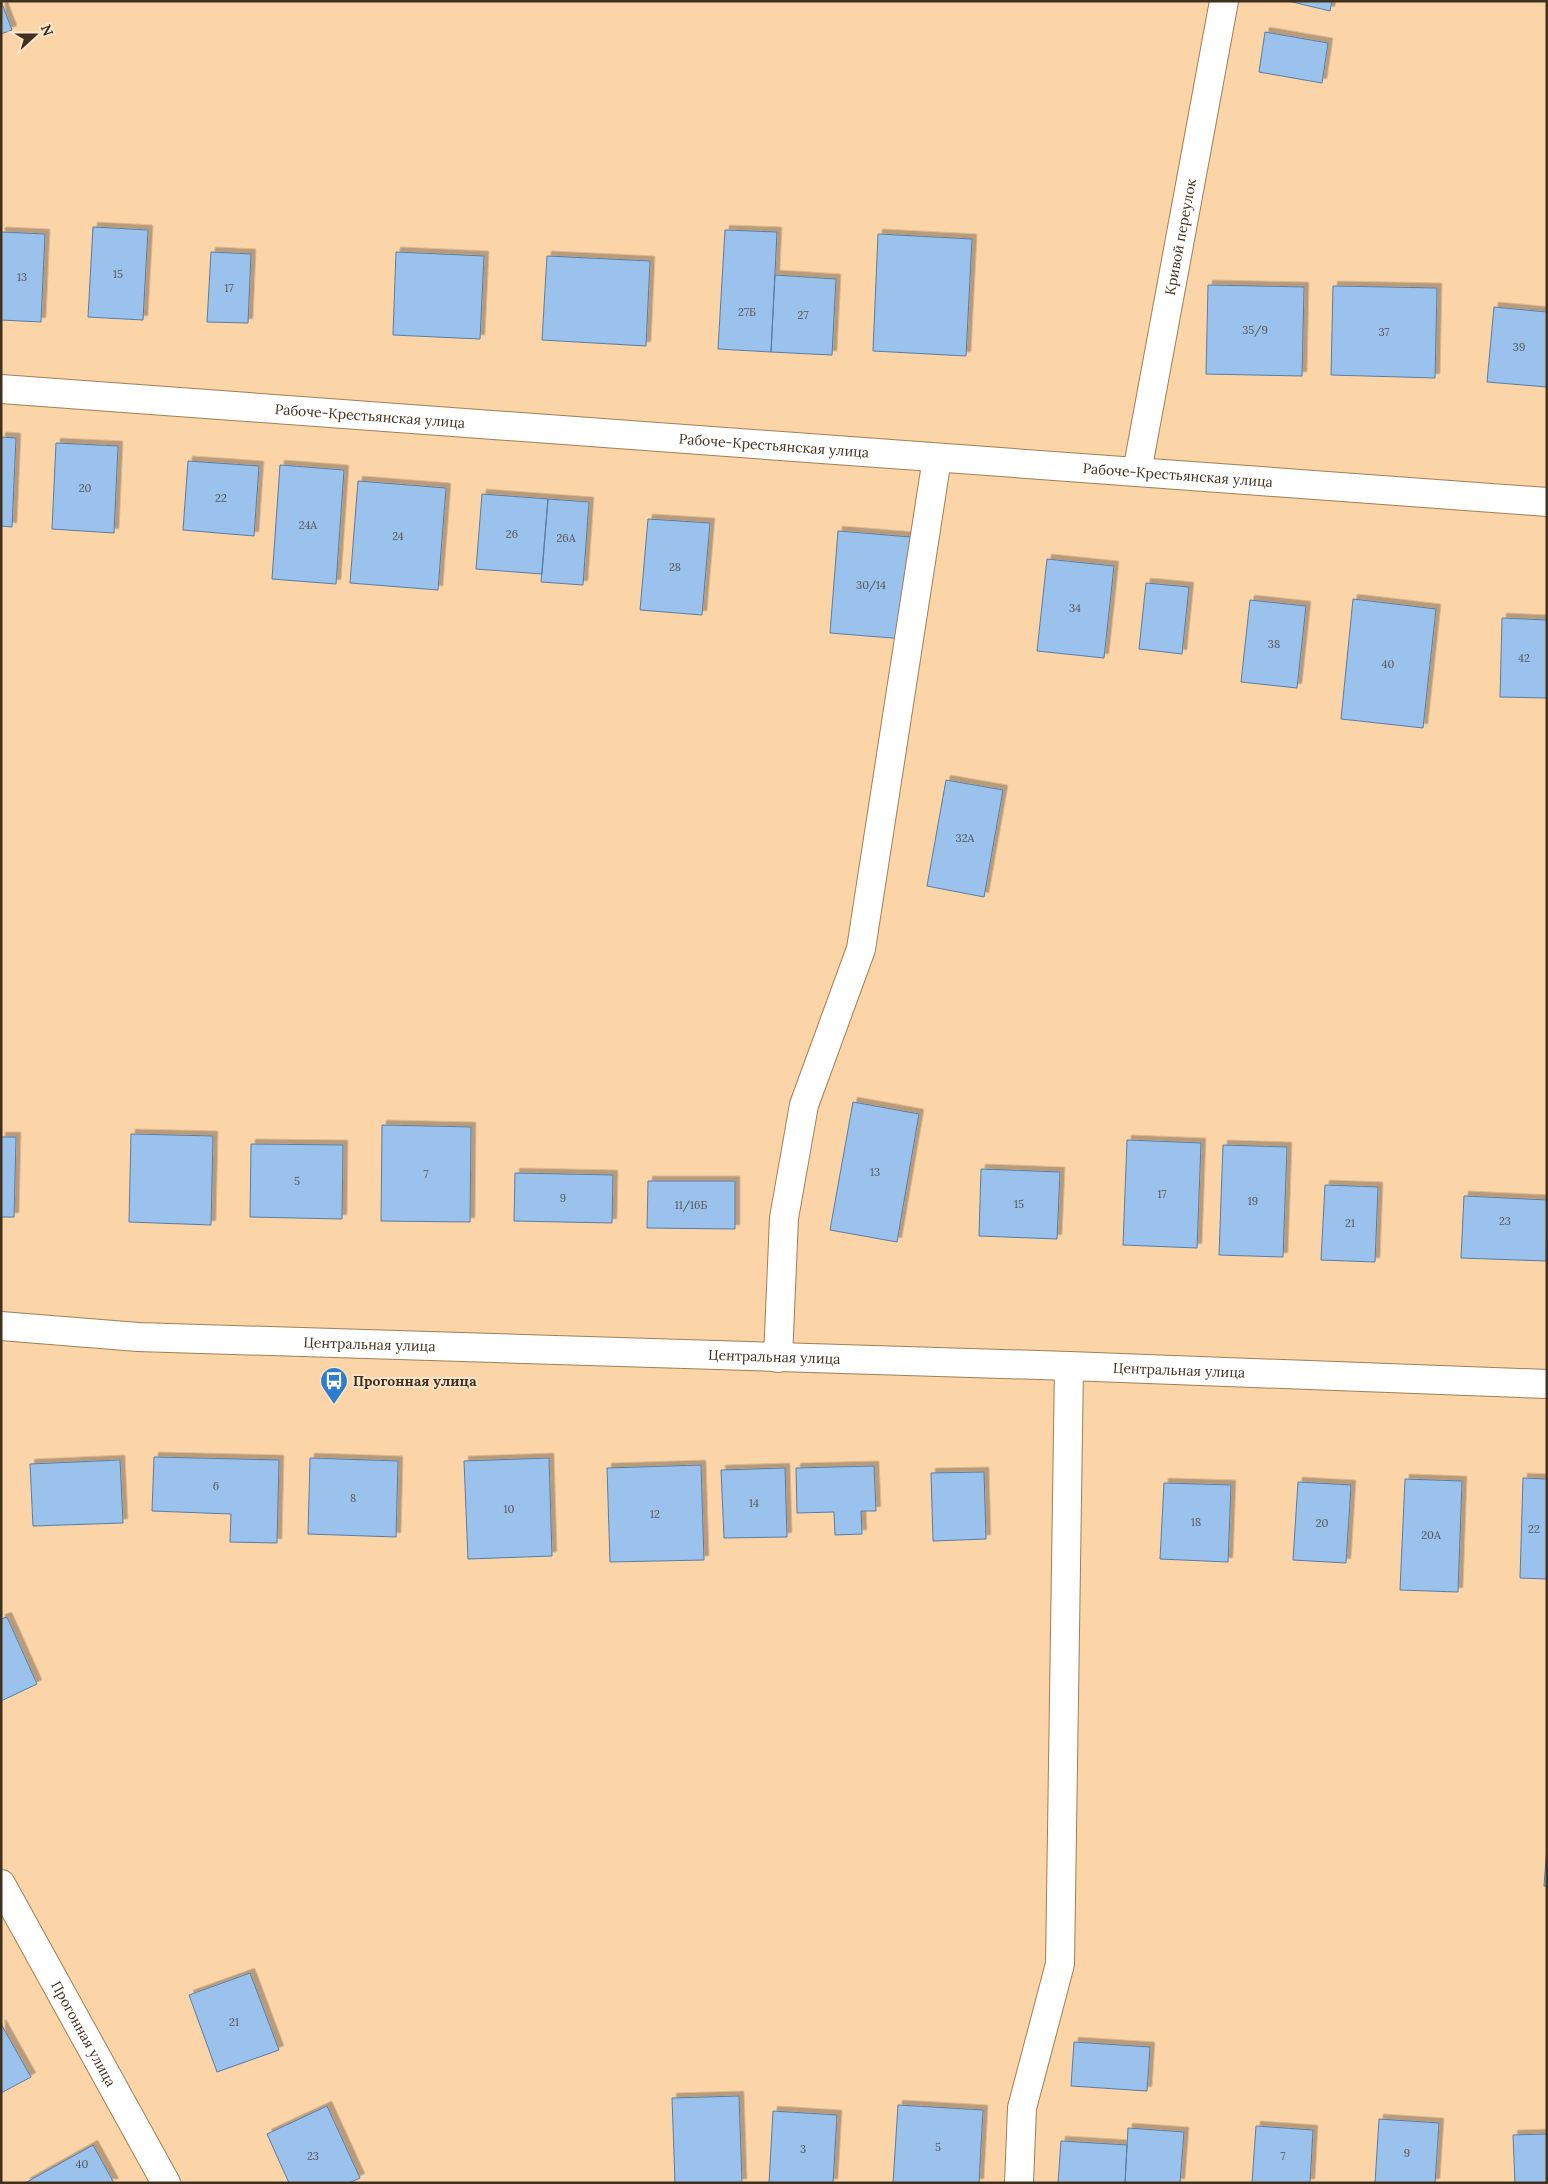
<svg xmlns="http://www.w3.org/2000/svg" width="1548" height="2184" font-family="Lora,serif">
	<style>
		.building { fill: #9bc2ec; stroke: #587da4; filter: url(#shadow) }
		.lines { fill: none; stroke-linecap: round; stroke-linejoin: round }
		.minor-casing { stroke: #a17e53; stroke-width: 30 }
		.minor { stroke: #fff; stroke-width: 28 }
		.labels { text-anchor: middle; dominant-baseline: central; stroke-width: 4; stroke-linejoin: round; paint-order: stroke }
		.number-label { font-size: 11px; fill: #575552 }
		.street-label { font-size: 14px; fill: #40311f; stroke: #fce5ca }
		.poi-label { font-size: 14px; font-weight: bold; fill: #40311f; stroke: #fce5ca; text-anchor: start }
	</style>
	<defs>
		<filter id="shadow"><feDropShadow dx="4.5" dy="-4.5" stdDeviation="0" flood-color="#0004"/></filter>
	</defs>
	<rect width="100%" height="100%" fill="#fbd4a7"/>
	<path class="building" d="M1 1 12 30 1 34Z
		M1288 1H1332L1330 11Z
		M1265 32 1328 43 1322 83 1259 72Z
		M93 227 148 230 143 320 88 317Z
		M725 230 777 232 771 352 718 349Z
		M1 232 45 234 41 322 1 320Z
		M878 234 972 239 966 356 873 351Z
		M211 252 251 254 248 323 207 322Z
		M396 252 484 256 480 339 393 335Z
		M547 256 650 261 646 346 542 340Z
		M775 275 836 279 832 355 771 352Z
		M1208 285 1304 287 1302 376 1206 374Z
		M1333 286 1437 288 1435 378 1331 375Z
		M1494 307 1547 312V387L1487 382Z
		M1 437 16 438 12 527 1 526Z
		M56 443 118 446 114 533 52 529Z
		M188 461 259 466 254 536 183 530Z
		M280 465 344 470 336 584 272 579Z
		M358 481 446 488 438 590 350 583Z
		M482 494 548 499 542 574 476 569Z
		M548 499 589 502 583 585 541 582Z
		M648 519 710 523 702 615 640 610Z
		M838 531 911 537 904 639 830 633Z
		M1047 559 1114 566 1104 658 1037 651Z
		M1146 583 1189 587 1182 654 1139 649Z
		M1353 599 1436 609 1423 728 1341 719Z
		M1250 600 1306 606 1297 688 1241 682Z
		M1502 618 1547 620V698L1500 697Z
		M946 780 1003 790 984 897 927 886Z
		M853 1102 919 1114 897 1242 830 1230Z
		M382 1125 471 1127 470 1222 381 1221Z
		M131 1134 213 1136 211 1225 129 1222Z
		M1 1137H16L14 1217H1Z
		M1127 1140 1201 1143 1197 1248 1123 1245Z
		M251 1144 343 1145 342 1219 250 1217Z
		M1223 1145 1287 1147 1283 1257 1219 1255Z
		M981 1169 1060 1172 1057 1239 979 1236Z
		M515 1173 613 1175 612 1223 514 1221Z
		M648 1181H735V1229L647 1228Z
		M1325 1185 1378 1187 1375 1262 1321 1260Z
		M1464 1196 1547 1200 1546 1261 1461 1258Z
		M154 1457 279 1460 277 1543 230 1542 231 1514 152 1511Z
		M310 1458 398 1461 396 1537 308 1534Z
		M549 1458 552 1556 468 1559 464 1461Z
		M120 1460 123 1523 33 1526 30 1464Z
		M701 1465 704 1560 610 1562 607 1468Z
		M874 1466 876 1511H861L862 1534 835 1535 834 1512 797 1513 796 1468Z
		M785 1468 787 1537 724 1538 721 1470Z
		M984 1472 986 1539 933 1541 931 1473Z
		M1523 1478 1547 1479V1579L1520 1578Z
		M1405 1479 1462 1481 1458 1592 1400 1590Z
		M1298 1482 1351 1485 1346 1563 1293 1560Z
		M1164 1483 1231 1485 1228 1562 1160 1559Z
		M7 1617 37 1684 1 1701V1619Z
		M1547 1846V1886H1544Z
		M250 1973 279 2050 217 2072 189 1995Z
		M1 2024 31 2077 1 2093Z
		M1074 2042 1150 2047 1147 2091 1071 2086Z
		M739 2096 742 2183H675L672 2098Z
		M898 2105 983 2110 979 2183H893Z
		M327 2106 360 2178 349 2183H289L267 2134Z
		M773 2111 837 2115 833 2183H769Z
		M1379 2119 1439 2123 1435 2183H1375Z
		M1256 2126 1313 2130 1310 2183H1252Z
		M1128 2128 1184 2132 1180 2183H1125Z
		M1547 2134V2183H1515L1513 2135Z
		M1061 2141 1127 2145 1125 2183H1058Z
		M93 2145 114 2183H25Z"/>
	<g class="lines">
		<defs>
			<g id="minor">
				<path id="s1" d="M1 389 1547 502"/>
				<path id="s2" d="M1137 472 1224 1"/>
				<path id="s3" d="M1 1326 138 1337 1069 1366 1547 1384"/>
				<path d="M778 1358 784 1218 804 1105 861 949 937 458"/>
				<path id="s4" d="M1 1884 166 2183"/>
				<path d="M1019 2183 1022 2108 1060 1964 1069 1366"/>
			</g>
		</defs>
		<use href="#minor" class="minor-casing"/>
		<use href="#minor" class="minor"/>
	</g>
	<defs>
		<symbol id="bus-pin" viewBox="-11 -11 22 30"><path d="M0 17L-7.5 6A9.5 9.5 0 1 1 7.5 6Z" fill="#2c7ecd" stroke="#fce5ca"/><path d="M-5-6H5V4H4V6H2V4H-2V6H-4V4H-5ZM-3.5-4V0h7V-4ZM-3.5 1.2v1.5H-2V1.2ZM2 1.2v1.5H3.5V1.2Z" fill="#fff"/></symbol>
	</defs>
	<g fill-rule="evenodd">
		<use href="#bus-pin" x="318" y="1365" width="32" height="43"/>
	</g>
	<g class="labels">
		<g class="number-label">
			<text x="118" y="274">15</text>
			<text x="22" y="277">13</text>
			<text x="229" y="288">17</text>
			<text x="747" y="312">27Б</text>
			<text x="803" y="315">27</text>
			<text x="1255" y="330">35/9</text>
			<text x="1384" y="332">37</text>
			<text x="1519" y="347">39</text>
			<text x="85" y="488">20</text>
			<text x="221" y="498">22</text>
			<text x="308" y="525">24А</text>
			<text x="512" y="534">26</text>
			<text x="398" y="536">24</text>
			<text x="566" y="538">26А</text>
			<text x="675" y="567">28</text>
			<text x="871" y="585">30/14</text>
			<text x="1075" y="608">34</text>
			<text x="1274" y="644">38</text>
			<text x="1524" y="658">42</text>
			<text x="1388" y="664">40</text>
			<text x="965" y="838">32А</text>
			<text x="875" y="1172">13</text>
			<text x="426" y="1174">7</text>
			<text x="297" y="1181">5</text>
			<text x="1162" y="1194">17</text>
			<text x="563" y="1198">9</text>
			<text x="1253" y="1201">19</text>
			<text x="1019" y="1204">15</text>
			<text x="691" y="1205">11/16Б</text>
			<text x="1505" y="1221">23</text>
			<text x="1350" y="1223">21</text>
			<text x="216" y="1486">6</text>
			<text x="353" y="1498">8</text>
			<text x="754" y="1503">14</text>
			<text x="509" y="1509">10</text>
			<text x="655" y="1514">12</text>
			<text x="1196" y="1522">18</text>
			<text x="1322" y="1523">20</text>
			<text x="1534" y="1529">22</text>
			<text x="1431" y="1535">20А</text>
			<text x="234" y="2022">21</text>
			<text x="938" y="2147">5</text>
			<text x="803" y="2149">3</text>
			<text x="1407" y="2153">9</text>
			<text x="313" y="2156">23</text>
			<text x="1283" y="2156">7</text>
			<text x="82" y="2164">40</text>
		</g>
		<g class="street-label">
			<text stroke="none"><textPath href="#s2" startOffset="239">Кривой переулок</textPath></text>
			<text stroke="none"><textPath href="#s1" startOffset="370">Рабоче-Крестьянская улица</textPath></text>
			<text stroke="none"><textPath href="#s1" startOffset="775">Рабоче-Крестьянская улица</textPath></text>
			<text stroke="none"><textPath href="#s1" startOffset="1180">Рабоче-Крестьянская улица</textPath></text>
			<text stroke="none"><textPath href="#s3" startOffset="369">Центральная улица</textPath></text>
			<text stroke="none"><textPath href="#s3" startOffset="774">Центральная улица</textPath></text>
			<text stroke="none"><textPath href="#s3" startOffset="1179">Центральная улица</textPath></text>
			<text stroke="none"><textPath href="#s4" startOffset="171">Прогонная улица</textPath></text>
		</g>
		<g class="poi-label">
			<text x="353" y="1381">Прогонная улица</text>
		</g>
	</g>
	<rect width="1548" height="2184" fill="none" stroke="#40311f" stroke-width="5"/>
	<g transform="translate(35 35) rotate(69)" stroke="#fce5ca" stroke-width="4" paint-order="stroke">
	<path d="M0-4L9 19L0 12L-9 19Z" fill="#40311f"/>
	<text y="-8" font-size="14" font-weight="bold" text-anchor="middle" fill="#40311f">N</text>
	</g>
</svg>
